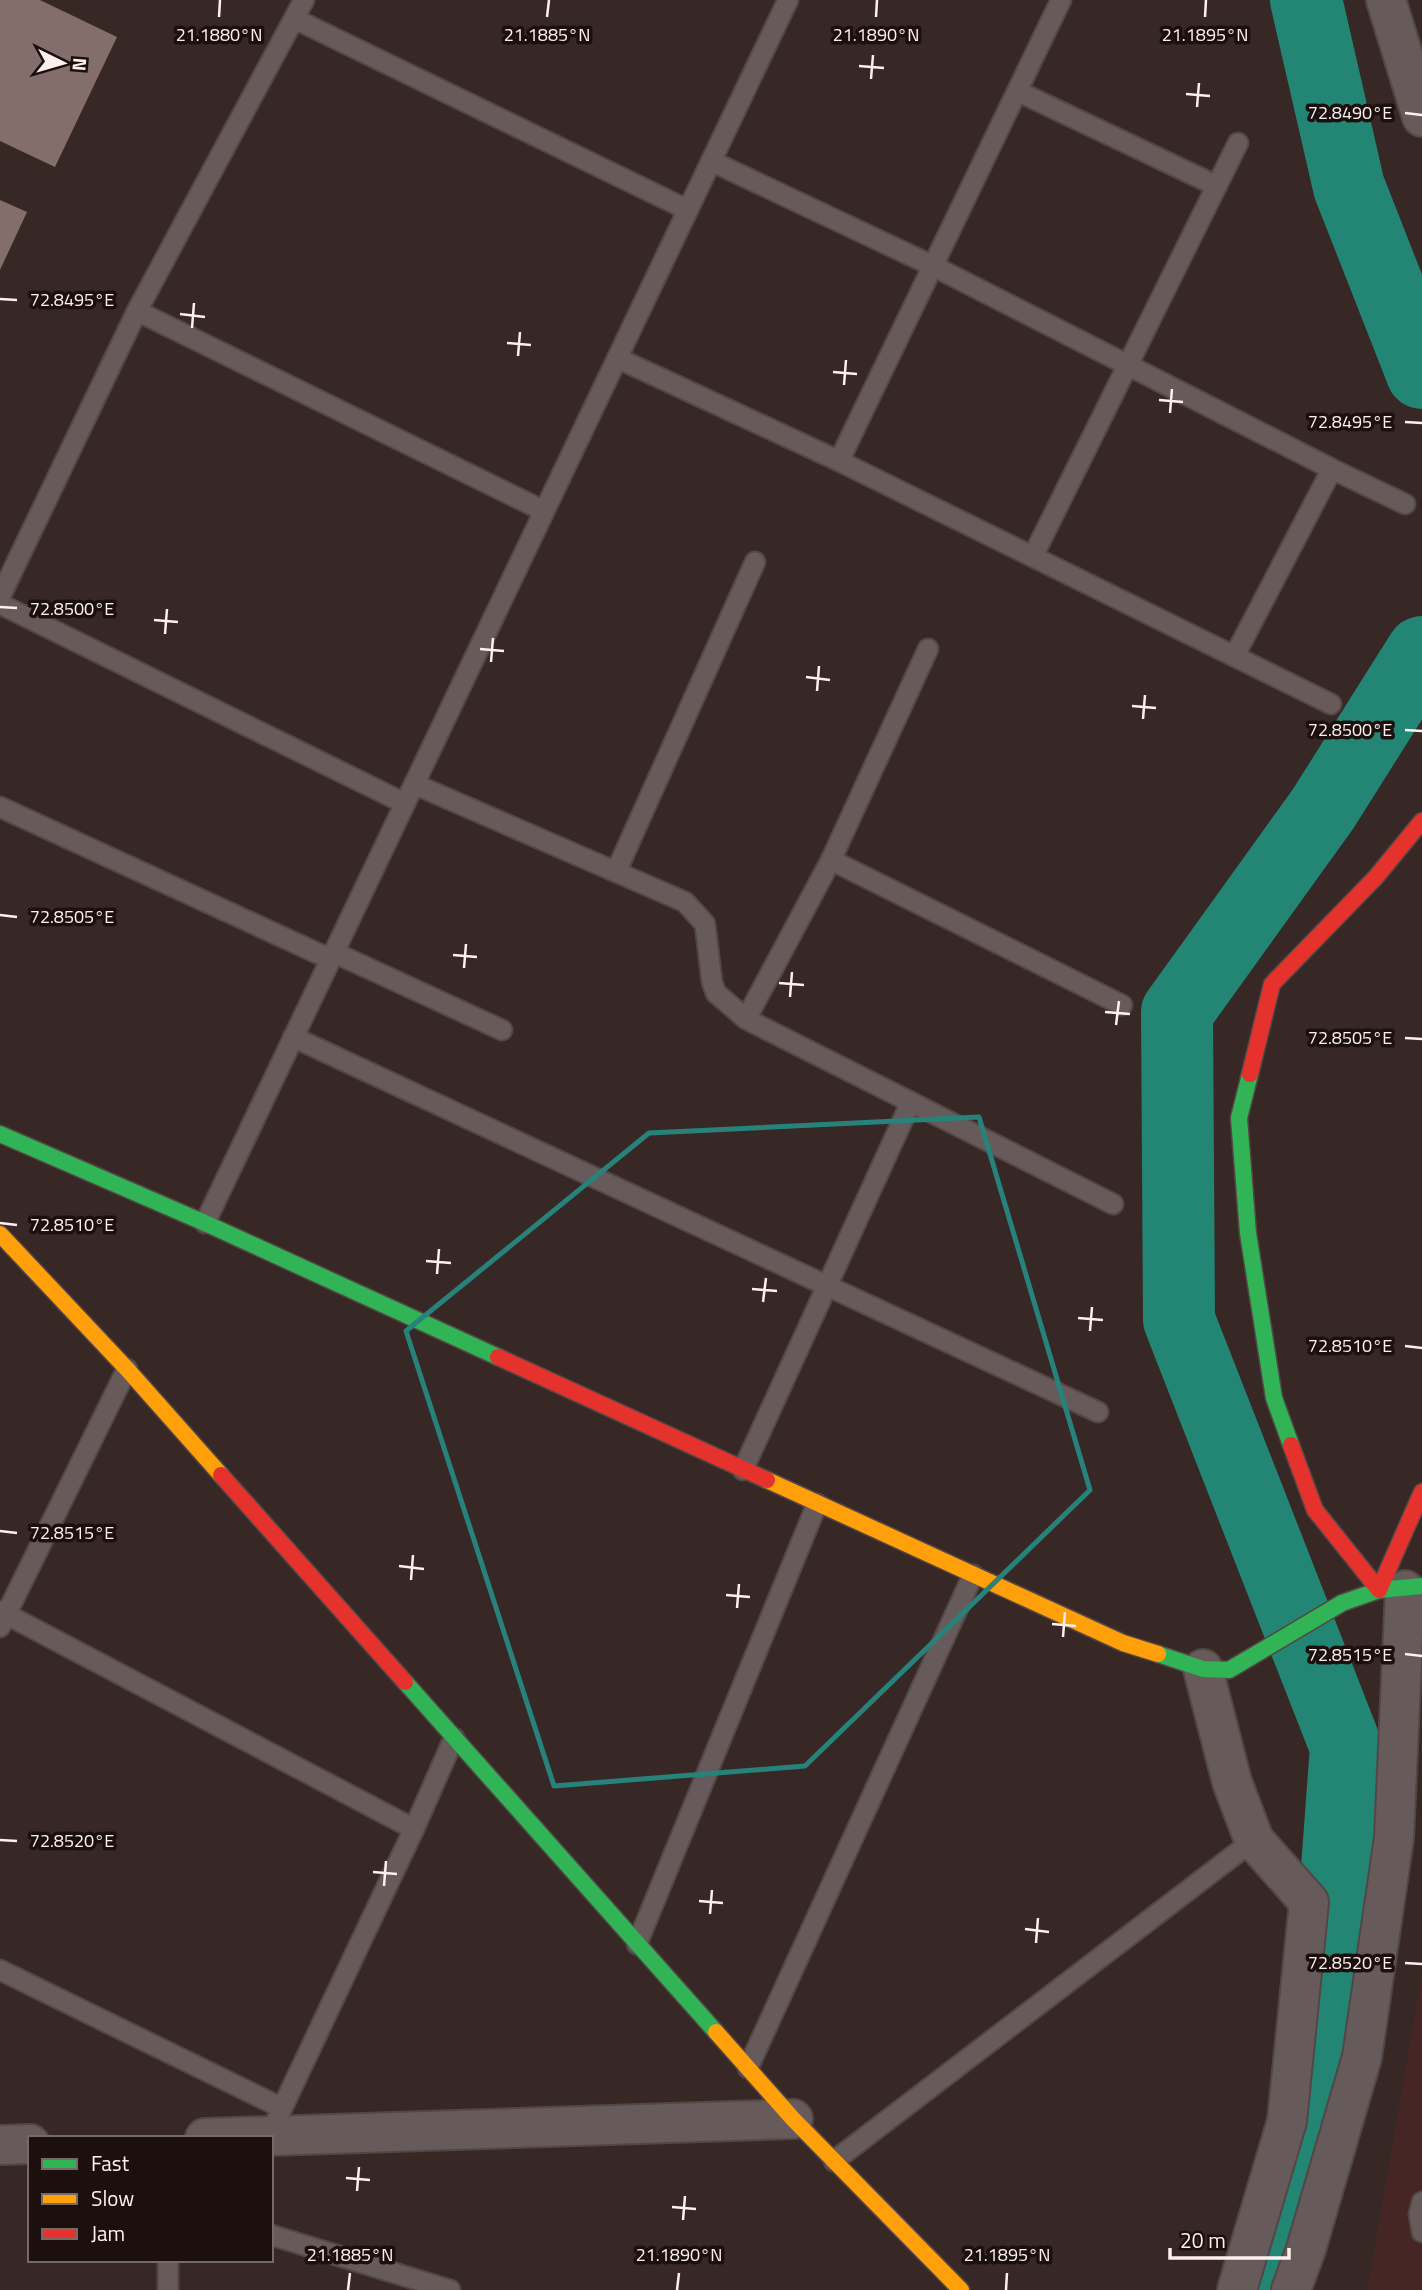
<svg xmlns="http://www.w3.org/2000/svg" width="1422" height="2290" font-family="'Titillium Web',sans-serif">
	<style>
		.built { fill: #462624 }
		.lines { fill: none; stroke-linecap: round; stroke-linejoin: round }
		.river { stroke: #238573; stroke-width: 72 }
		.building { fill: #846e6c }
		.lane-casing { stroke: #534746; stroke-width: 23 }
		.street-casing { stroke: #534746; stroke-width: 42 }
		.fast-casing { stroke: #534746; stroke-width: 19 }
		.slow-casing { stroke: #534746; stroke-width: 19 }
		.jam-casing { stroke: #534746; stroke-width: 19 }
		.lane { stroke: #665b5a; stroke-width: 19 }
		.street { stroke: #665b5a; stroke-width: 38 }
		.fast { stroke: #30b455; stroke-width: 16 }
		.slow { stroke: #ff9f0a; stroke-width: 16 }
		.jam { stroke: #e5322d; stroke-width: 16 }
		.marked { fill: none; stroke: #27827b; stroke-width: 5; stroke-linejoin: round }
		.ticks { fill: none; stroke: #fdf1f0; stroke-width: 2.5 }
		.ticks-label { font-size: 18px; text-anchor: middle; fill: #fdf1f0; stroke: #1c100f; stroke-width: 7; stroke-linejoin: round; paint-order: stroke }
	</style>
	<rect width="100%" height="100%" fill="#372826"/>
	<path class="built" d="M1422 1975V2290H1367Z"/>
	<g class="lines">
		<path class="river" d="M1306 0 1349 187 1422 373
			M1260 2290 1318 2123 1346 1747 1179 1320 1177 1012 1323 809 1422 652"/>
	</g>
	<path class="building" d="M0 0H40L117 37 55 167 0 141Z
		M0 200 27 212 0 270Z"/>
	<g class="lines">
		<defs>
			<path id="lane" d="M295 19 688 210
				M1017 91 1217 186
				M711 161 933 266 1332 469 1235 655
				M137 311 544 511
				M617 358 839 461 1331 704
				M839 461 1061 0
				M1332 469 1405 504
				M1033 556 1238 143
				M0 597 137 311 304 0
				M0 604 404 803
				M414 784 685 902 705 924 712 982 716 993 746 1019 1113 1204
				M0 807 330 959
				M831 860 1122 1005
				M616 872 755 562
				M333 952 502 1030
				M746 1019 831 860 928 649
				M293 1037 1098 1412
				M205 1223 788 0
				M743 1470 911 1102
				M0 1611 414 1829
				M0 1627 127 1369
				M637 1944 817 1504
				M0 1970 282 2108
				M748 2068 973 1575
				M269 2136 414 1829 454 1738
				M834 2161 1254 1840
				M1422 2202 1419 2214 1422 2232
				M271 2235 450 2290
				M168 2260V2290"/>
			<path id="street" d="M1386 0 1422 117
				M1203 1669 1232 1782 1254 1840 1309 1902 1287 2121 1237 2290
				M205 2138 793 2119
				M0 2145 30 2144
				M1291 2290 1306 2249 1362 2057 1394 1838 1405 1590"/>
			<path id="fast" d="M1250 1074 1239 1118 1248 1233 1274 1398 1291 1445
				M0 1134 205 1223 498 1357
				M1158 1654 1203 1669 1229 1670 1342 1603 1379 1590 1422 1586
				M405 1682 716 2032"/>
			<path id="slow" d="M0 1234 127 1369 221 1475
				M767 1480 1123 1643 1158 1654
				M716 2032 793 2119 961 2290"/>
			<path id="jam" d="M1250 1074 1272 984 1376 877 1422 821
				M498 1357 767 1480
				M1291 1445 1315 1510 1379 1590 1422 1492
				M221 1475 405 1682"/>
		</defs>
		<use href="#lane" class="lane-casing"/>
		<use href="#street" class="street-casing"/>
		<use href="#fast" class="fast-casing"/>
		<use href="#slow" class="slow-casing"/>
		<use href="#jam" class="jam-casing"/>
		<use href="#lane" class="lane"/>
		<use href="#street" class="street"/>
		<use href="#fast" class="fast"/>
		<use href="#slow" class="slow"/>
		<use href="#jam" class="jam"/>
	</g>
	<path class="marked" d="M979 1117 1090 1490 805 1766 554 1786 406 1331 649 1133Z"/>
	<path class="ticks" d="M219 17 220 0M547 17 549 0M876 17 877 0M1205 17 1206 0M859 66 884 68M871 79 873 55M1186 94 1210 96M1197 107 1199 83M1405 113 1422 115M0 299 17 300M180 314 205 317M192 328 194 303M507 343 531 345M518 356 520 332M833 372 857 374M844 385 846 360M1159 400 1183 402M1170 413 1172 389M1405 422 1422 423M0 607 17 608M154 620 178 622M165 634 167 609M480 649 504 651M491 662 493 638M806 677 830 680M817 691 819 666M1132 706 1156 708M1143 719 1145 695M1405 730 1422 731M0 915 17 917M453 955 477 957M464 968 466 944M779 983 804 985M790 997 792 972M1105 1012 1130 1014M1116 1025 1119 1001M1405 1038 1422 1039M0 1223 17 1225M426 1261 451 1263M437 1274 439 1249M752 1289 777 1291M763 1302 766 1278M1078 1318 1103 1320M1090 1331 1092 1307M1405 1346 1422 1348M0 1531 17 1533M399 1566 424 1569M411 1580 413 1555M726 1595 750 1597M737 1608 739 1584M1052 1624 1076 1626M1063 1637 1065 1612M1405 1654 1422 1656M0 1840 17 1841M373 1872 397 1874M384 1886 386 1861M699 1901 723 1903M710 1914 712 1890M1025 1929 1049 1932M1036 1943 1038 1918M1405 1963 1422 1964M346 2178 370 2180M357 2191 359 2167M672 2207 696 2209M683 2220 685 2196M348 2290 350 2273M677 2290 679 2273M1006 2290 1007 2273"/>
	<g class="ticks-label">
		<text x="219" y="41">21.1880°N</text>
		<text x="547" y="41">21.1885°N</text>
		<text x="876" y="41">21.1890°N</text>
		<text x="1205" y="41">21.1895°N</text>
		<text x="1350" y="119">72.8490°E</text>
		<text x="72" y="306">72.8495°E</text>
		<text x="1350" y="428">72.8495°E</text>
		<text x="72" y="615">72.8500°E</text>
		<text x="1350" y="736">72.8500°E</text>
		<text x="72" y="923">72.8505°E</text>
		<text x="1350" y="1044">72.8505°E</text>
		<text x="72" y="1231">72.8510°E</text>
		<text x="1350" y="1352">72.8510°E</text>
		<text x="72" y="1539">72.8515°E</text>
		<text x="1350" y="1661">72.8515°E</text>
		<text x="72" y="1847">72.8520°E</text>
		<text x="1350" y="1969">72.8520°E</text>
		<text x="350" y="2261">21.1885°N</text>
		<text x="679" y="2261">21.1890°N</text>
		<text x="1007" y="2261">21.1895°N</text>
	</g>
	<rect x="28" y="2136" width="245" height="126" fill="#1c100f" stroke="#766a69" stroke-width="2"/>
	<rect x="42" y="2159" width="35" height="10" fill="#30b455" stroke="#766a69" stroke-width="2"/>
	<text x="91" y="2171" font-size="21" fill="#fdf1f0">Fast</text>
	<rect x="42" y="2194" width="35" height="10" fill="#ff9f0a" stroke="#766a69" stroke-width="2"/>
	<text x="91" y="2206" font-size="21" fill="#fdf1f0">Slow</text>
	<rect x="42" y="2229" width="35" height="10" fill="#e5322d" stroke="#766a69" stroke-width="2"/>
	<text x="91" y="2241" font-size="21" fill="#fdf1f0">Jam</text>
	<g transform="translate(63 63) rotate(95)" stroke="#1c100f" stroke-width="5" paint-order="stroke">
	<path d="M0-5L12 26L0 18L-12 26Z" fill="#fdf1f0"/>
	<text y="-10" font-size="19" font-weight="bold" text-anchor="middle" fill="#fdf1f0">N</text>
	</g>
	<path d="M1170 2248v10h119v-10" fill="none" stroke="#fdf1f0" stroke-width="3.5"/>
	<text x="1180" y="2248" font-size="21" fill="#fdf1f0" stroke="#1c100f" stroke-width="5" paint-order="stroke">20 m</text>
</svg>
